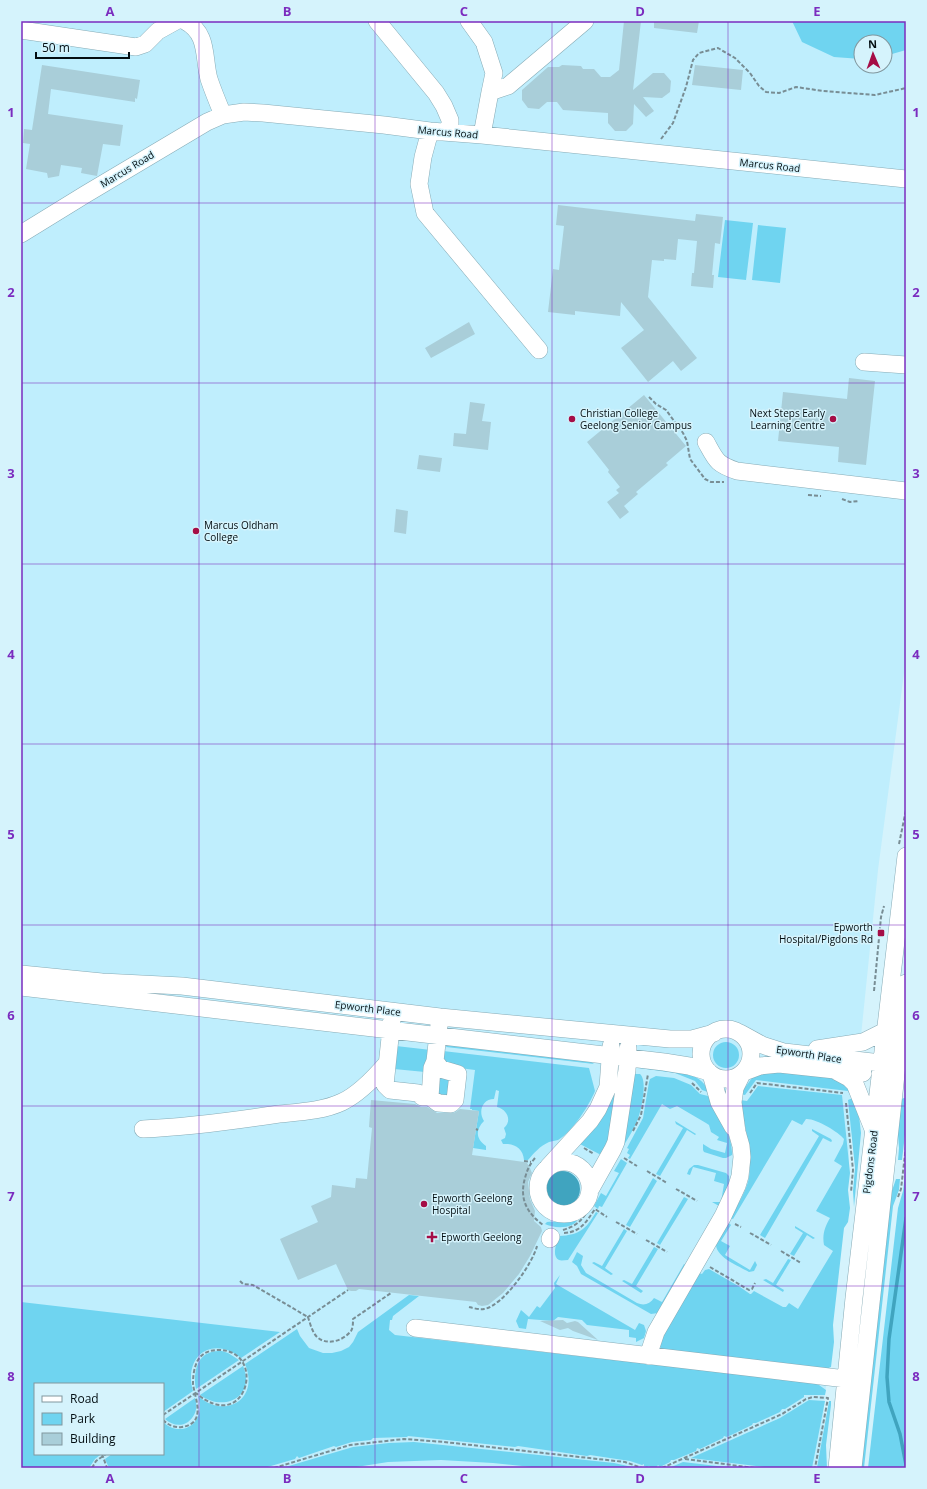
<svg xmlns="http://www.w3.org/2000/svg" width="927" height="1489" font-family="'Open Sans',sans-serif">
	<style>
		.built { fill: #bfeefd; fill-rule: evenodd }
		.green { fill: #6fd4f0 }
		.water { fill: #40a4bf }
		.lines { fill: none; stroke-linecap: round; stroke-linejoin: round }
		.stream { stroke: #40a4bf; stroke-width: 3.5 }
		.building { fill: #a9ced9 }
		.minor-casing { stroke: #87abb6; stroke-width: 18 }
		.path { stroke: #788d94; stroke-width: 2; stroke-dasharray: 4 2; stroke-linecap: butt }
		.minor { stroke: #fff; stroke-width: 17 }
		.grid { fill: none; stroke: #7b2cbf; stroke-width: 1; stroke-opacity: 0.55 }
		.poi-dot { fill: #a50d46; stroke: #d5f3fc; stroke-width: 1.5 }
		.labels { text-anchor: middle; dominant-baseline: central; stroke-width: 3; stroke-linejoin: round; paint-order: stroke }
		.street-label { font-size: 10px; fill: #030e12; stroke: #d5f3fc }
		.poi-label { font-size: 10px; fill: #030e12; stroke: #d5f3fc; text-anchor: start }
		.neatline { fill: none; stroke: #7b2cbf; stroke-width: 1.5 }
		.grid-label { font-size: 13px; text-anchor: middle; font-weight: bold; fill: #7b2cbf }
	</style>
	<rect width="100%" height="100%" fill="#d5f3fc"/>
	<path class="built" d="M21 21H906V658L878 870 849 1153V1173L824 1405 822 1468H21ZM861 42H885V66H861ZM35 1384H163V1454H35Z"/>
	<path class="green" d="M792 21H906V50L885 56V42H861V59L834 57 802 42Z
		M725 220 753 223 746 280 718 277Z
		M758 225 786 228 780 283 752 280Z
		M713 1055a13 13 0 1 1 26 0a13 13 0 1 1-26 0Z
		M447 1045 590 1061 594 1064 446 1047Z
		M396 1046 431 1050 425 1072 394 1069Z
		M443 1051 589 1068 595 1091C589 1106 572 1132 558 1140 555 1141 552 1141 549 1142 540 1146 534 1153 528 1160H524C523 1148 514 1143 503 1144L501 1140 505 1138 506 1134 504 1128C512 1121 508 1110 497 1107L499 1091 496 1090 494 1099C482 1099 478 1112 484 1121 475 1130 476 1139 486 1146V1150L473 1148 479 1111 472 1110V1109H470L475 1070 444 1066Z
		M645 1067C662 1069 704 1070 708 1092L702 1090 695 1081 675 1073 639 1068Z
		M618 1071H620L614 1132 603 1156 578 1143Z
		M771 1071 832 1077 845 1083 853 1093H849L848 1091 756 1080 745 1095 740 1094 752 1078Z
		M450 1074V1095L438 1097 436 1078Z
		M633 1074H640C648 1081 641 1110 638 1119 634 1129 628 1138 623 1147Z
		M656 1076 674 1078 691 1085 700 1094 712 1097C719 1114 733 1137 732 1155L726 1158H723L704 1152 703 1150V1144L711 1149 725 1153 727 1143 717 1140 719 1137 711 1132 709 1125 706 1123 677 1106 670 1109 662 1104 630 1159 628 1158 630 1155 627 1153 629 1149 627 1148 643 1118 649 1082 650 1079Z
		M758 1086 842 1095 850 1173 848 1190 850 1208 848 1222 844 1228 833 1325 834 1342 831 1367 822 1371 663 1352 659 1345 661 1336 699 1273 702 1274 705 1270 709 1269 740 1287 750 1294H751L754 1291 783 1307H786L789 1303 798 1309 833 1251 824 1245C822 1234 825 1227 830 1218L816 1211 842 1166 834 1161 843 1144 844 1139C839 1132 815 1118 806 1119L802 1125 792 1120 733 1219 730 1218C737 1206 744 1195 748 1182 754 1159 744 1123 740 1100L747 1101Z
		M855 1097 859 1115 861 1133 854 1207 853 1191 855 1168 848 1100Z
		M904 1098H906V1126L902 1160H898L899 1148 897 1123 899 1100Z
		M675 1121 696 1134 695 1135 687 1130 660 1176 656 1174 683 1128 676 1124Z
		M812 1129 831 1139 832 1141 831 1142 823 1138 765 1238 760 1235 819 1136 812 1131Z
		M621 1159 627 1163 602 1207 599 1206 598 1209 594 1206 601 1193 606 1196 619 1173 614 1171Z
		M694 1165H698L726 1173 729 1176 730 1184 719 1211 717 1210 719 1206 712 1202H721L724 1184 714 1181 716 1173 693 1167 690 1175 687 1174 689 1169Z
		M906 1165V1468H868L898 1208 903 1191Z
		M653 1178 657 1181 630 1227 626 1225Z
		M896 1179H900L899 1190 893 1206 864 1468H859L887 1205Z
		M684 1197 688 1199 660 1245 657 1243Z
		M596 1212 598 1213 568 1260C565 1260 561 1261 559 1260 551 1256 557 1242 559 1236 580 1235 586 1229 596 1212Z
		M578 1218C576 1229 554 1229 545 1224L547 1222C561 1221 563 1225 578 1218Z
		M728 1222 731 1225 721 1241 730 1246 725 1255 750 1270 755 1261 757 1265 754 1271 749 1272C739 1266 717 1258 716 1245Z
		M795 1226 815 1238 813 1239 807 1235 794 1256 790 1254 803 1233 795 1228Z
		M624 1229 627 1231 605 1268 613 1274 611 1275 592 1263 594 1262 602 1266Z
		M654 1247 658 1249 636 1286 643 1291 641 1293 622 1281 624 1280 632 1284Z
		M577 1252 583 1256 581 1265 586 1273 637 1303C644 1306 650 1304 654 1298L662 1302 684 1264 687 1266 658 1313 651 1314 581 1274 577 1266 572 1262Z
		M788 1259 791 1260 776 1285 784 1290 783 1292 763 1280 766 1279 773 1283Z
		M560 1275 556 1284 635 1330 639 1323 644 1325 646 1331 644 1338 636 1342V1338L629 1337V1330L587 1325 582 1320 558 1317 553 1321 528 1319 526 1329 519 1328 516 1321 521 1310 529 1317 537 1306 540 1308 555 1288 554 1283Z
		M409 1295 419 1296 393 1316 392 1320H390L389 1330 395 1335 813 1383 819 1385 826 1390 825 1395H804V1397L785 1409H782L780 1412 756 1423H753L752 1425 727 1437 724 1436 723 1438 700 1449 697 1448 696 1451 674 1460H671L670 1462 660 1467 658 1465 656 1468H651L649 1466 647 1467 644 1466V1464L642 1465 630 1461 590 1455 587 1456 518 1446 515 1447 408 1436 407 1437 373 1438 371 1440 352 1442 336 1447 334 1446 299 1458 297 1456 295 1459 264 1468H109L105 1459 112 1454H163V1422C183 1440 207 1421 198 1396 225 1420 260 1399 245 1364L297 1329 300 1336 309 1348 323 1353H332L341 1351 349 1347 353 1342 358 1332Z
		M21 1302 280 1332 241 1358C212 1335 183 1356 193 1391L163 1412V1384H35V1454L100 1455 95 1459 89 1468 46 1467 21 1468Z
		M222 1351 228 1353 239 1360 196 1389C193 1377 196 1357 209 1353 213 1351 218 1351 222 1351Z
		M243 1366C256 1396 225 1413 200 1395Z
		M195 1398C198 1407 196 1416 188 1422 180 1427 172 1425 165 1419Z
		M809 1400 825 1401 812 1468H773L691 1458 780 1418Z
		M829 1401H831V1405L826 1445 827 1468H817Z
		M414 1442 614 1463 637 1468H541L493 1463 441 1460 388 1462 350 1468H282L353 1447 389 1443Z
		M683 1462 734 1468H669Z"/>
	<path class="water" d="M544 1189a18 18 0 1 1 36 0a18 18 0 1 1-36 0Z"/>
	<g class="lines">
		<path class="stream" d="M906 1218 889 1339 887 1377 889 1402 900 1434 906 1465"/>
	</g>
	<path class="building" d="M624 21H641L633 90 653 73H664L671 81 670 92 662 98 643 97 654 111 646 117 634 104 633 124 626 131H615L608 123V113L563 110 557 102H547L539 109 528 108 522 100V90L548 67H559L562 65 581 66 583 69H594L601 77H610L619 70Z
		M654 21H699L697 33 654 28Z
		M42 65 140 80 137 99 135 98V102L51 89 48 114 123 125 120 146 103 144 97 176 81 173 82 168 61 165 59 176 48 178 47 173 26 169 30 144 23 143 24 129 32 130Z
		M695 65 743 70 741 90 692 85Z
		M558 205 695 221 696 214 723 217 720 244 715 243 712 275H714L713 288 691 286 692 273H694L697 241 678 239 676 260 664 259V261L652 260 648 297 697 358 681 371 673 361 648 382 621 348 644 330 621 302 620 316 575 311V315L548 312 553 269 559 270 564 226 556 225Z
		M469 322 475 334 431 358 425 348Z
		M849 378 875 381 866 465 838 462 839 447 778 441 783 392 847 399Z
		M644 395 686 446 666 463 668 465 636 492 638 494 624 506 629 512 620 519 607 502 619 493 616 490 620 487 608 472 609 470 587 442Z
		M470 402 485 404 482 421 491 422 488 450 453 446 454 433 466 434Z
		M419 455 442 458 440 472 417 469Z
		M396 509 408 511 406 534 394 532Z
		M371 1100 415 1104 421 1107H427L437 1113H454L460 1109 479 1111 472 1155 524 1162 527 1163 529 1166 532 1173 528 1182 530 1199 535 1211 534 1221 541 1227 542 1231 530 1256 519 1274 503 1293 488 1305 482 1306 478 1305 476 1302 359 1289 356 1291H351L348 1290 336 1264 298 1280 280 1239 318 1222 311 1206 331 1197 332 1185 355 1188 356 1178 367 1179 372 1128 369 1127Z
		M563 1320 567 1323 575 1321 578 1322 598 1340 573 1331 568 1328 560 1330 540 1321Z"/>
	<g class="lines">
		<defs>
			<path id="minor" d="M185 21C209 34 203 57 209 79 213 91 218 103 223 115
				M377 21 436 93 444 106 450 120V132
				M469 21 484 42 494 73 490 92
				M21 30 136 47 145 44 158 31 176 21
				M430 131 423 157 419 184 425 213 539 350
				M482 135 490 92 508 86 585 21
				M21 234 86 194 207 122 223 115 244 112 263 113 384 125 430 131 482 135 906 179
				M864 362 906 365
				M706 442C716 460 716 464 737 471L906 491
				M21 974 102 982 182 986 440 1017 670 1039H692L714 1033
				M21 987 664 1062 689 1066 709 1072
				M392 1019 385 1085 390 1090 418 1093 422 1097H430
				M701 1054a25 25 0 1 1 50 0a25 25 0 1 1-50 0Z
				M740 1033 762 1045 784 1052 881 1063 892 1067
				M817 1049 863 1042 885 1031
				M435 1061 441 1069 458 1074 455 1100 451 1104 438 1103 430 1097 432 1068 435 1061 439 1025
				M836 1071 849 1078 855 1084 873 1129
				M744 1072 760 1066 779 1064 863 1073
				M711 1074 719 1102 733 1127
				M143 1129C190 1127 233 1121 279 1114 299 1112 323 1111 342 1102 359 1094 375 1077 387 1063
				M538 1188a26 26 0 1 1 52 0a26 26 0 1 1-52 0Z
				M548 1167 590 1121 598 1109 608 1087 611 1046
				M590 1190 613 1149 616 1142 627 1070 628 1048
				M550 1239 551 1237
				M415 1328 846 1379
				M648 1356 656 1332 723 1216 737 1186 740 1176 742 1157 741 1146 737 1132 733 1102 735 1088 742 1074
				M837 1468 854 1298 906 856
				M853 1468 906 983"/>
		</defs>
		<use href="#minor" class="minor-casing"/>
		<path class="path" d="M661 139 673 123 686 87 693 60 699 53 718 48 735 58 750 73 759 86 766 92 779 93 796 87 823 91 875 95 906 88
			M649 397 656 404 666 410 683 433 687 441 690 459 705 479 711 482H724
			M808 495 821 496
			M842 499 850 502 859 501
			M899 844 906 810
			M874 991 881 917 884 906
			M692 1083 701 1092
			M750 1093 757 1083 843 1093
			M846 1103 853 1170 851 1192
			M476 1129 478 1130
			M633 1131 641 1115 648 1074
			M584 1148 594 1154
			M535 1158C530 1164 527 1170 525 1178 519 1199 527 1213 543 1225
			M624 1158 637 1166
			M524 1161 531 1162
			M647 1171 667 1183
			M676 1189 697 1201
			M898 1197 901 1189 906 1146
			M616 1222 637 1234
			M735 1224 741 1227
			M563 1230C579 1225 583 1219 591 1205
			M564 1233C581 1232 586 1222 595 1209L607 1217
			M750 1233 771 1245
			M646 1240 667 1252
			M781 1251 801 1263
			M710 1267 749 1290 752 1289 755 1283
			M240 1281 243 1284 253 1285 308 1317C310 1323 312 1332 317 1337 327 1346 343 1341 351 1331 353 1328 353 1323 353 1319L391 1293
			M469 1307C473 1308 480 1310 484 1309 503 1306 533 1263 537 1246
			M163 1415 348 1290
			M163 1420C168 1425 175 1428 182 1427 207 1423 195 1399 193 1384 193 1376 194 1367 198 1360 202 1353 210 1350 218 1350 268 1349 247 1437 196 1393
			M102 1454 107 1468
			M685 1459 755 1468
			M92 1468 96 1461 106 1454
			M274 1468 350 1445 404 1439 444 1442 625 1462 642 1468
			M662 1468 782 1414 806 1399 813 1397 828 1398 815 1468"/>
		<use href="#minor" class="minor"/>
	</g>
	<path class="grid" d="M199 21V1468M375 21V1468M552 21V1468M728 21V1468M21 203H906M21 383H906M21 564H906M21 744H906M21 925H906M21 1106H906M21 1286H906"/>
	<g class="poi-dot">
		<circle cx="572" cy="419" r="4"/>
		<circle cx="833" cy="419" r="4"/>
		<circle cx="196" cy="531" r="4"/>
		<rect x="877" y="929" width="8" height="8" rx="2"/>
		<circle cx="424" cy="1204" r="4"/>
		<path d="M430 1231h4v4h4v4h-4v4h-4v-4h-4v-4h4z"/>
	</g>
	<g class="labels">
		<g class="street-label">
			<text transform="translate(448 132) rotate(5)">Marcus Road</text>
			<text transform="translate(770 165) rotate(6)">Marcus Road</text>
			<text transform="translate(127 169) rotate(-31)">Marcus Road</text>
			<text transform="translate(368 1008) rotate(7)">Epworth Place</text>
			<text transform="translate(809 1054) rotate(9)">Epworth Place</text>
			<text transform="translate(870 1162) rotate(-83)">Pigdons Road</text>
		</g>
		<g class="poi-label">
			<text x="580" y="413">Christian College<tspan x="580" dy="12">Geelong Senior Campus</tspan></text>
			<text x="825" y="413" text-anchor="end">Next Steps Early<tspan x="825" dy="12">Learning Centre</tspan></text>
			<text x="204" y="525">Marcus Oldham<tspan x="204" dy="12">College</tspan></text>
			<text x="873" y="927" text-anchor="end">Epworth<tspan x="873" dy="12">Hospital/Pigdons Rd</tspan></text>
			<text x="432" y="1198">Epworth Geelong<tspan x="432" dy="12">Hospital</tspan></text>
			<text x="441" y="1237">Epworth Geelong</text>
		</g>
	</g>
	<rect width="927" height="1489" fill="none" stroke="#d5f3fc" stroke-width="44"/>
	<rect x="34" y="1383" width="130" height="72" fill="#d5f3fc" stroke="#81979e"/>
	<rect x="42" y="1396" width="20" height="6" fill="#ffffff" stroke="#81979e"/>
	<text x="70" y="1403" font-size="12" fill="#030e12">Road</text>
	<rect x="42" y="1413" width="20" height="12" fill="#6fd4f0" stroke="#81979e"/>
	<text x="70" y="1423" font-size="12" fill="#030e12">Park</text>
	<rect x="42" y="1433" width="20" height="12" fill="#a9ced9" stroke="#81979e"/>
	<text x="70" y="1443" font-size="12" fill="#030e12">Building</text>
	<g transform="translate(873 54) rotate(358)"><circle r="19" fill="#d5f3fc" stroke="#81979e"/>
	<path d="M0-3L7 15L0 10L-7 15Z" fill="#a50d46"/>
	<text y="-6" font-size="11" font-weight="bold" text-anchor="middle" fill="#030e12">N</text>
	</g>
	<path d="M36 52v6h93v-6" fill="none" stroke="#030e12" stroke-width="2"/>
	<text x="42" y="52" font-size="12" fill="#030e12" stroke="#d5f3fc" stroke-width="3" paint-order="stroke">50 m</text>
	<rect x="22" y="22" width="883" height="1445" class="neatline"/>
	<g class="grid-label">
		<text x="110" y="16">A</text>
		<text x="287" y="16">B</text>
		<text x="464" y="16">C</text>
		<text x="640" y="16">D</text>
		<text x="817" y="16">E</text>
		<text x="11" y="117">1</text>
		<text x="916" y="117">1</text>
		<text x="11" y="297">2</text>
		<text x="916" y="297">2</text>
		<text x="11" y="478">3</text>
		<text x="916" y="478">3</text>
		<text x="11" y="659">4</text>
		<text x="916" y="659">4</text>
		<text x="11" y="839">5</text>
		<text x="916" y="839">5</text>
		<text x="11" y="1020">6</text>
		<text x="916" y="1020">6</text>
		<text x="11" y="1201">7</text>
		<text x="916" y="1201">7</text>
		<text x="11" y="1381">8</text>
		<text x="916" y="1381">8</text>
		<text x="110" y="1483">A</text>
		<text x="287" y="1483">B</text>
		<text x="464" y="1483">C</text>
		<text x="640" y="1483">D</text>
		<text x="817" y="1483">E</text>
	</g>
</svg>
